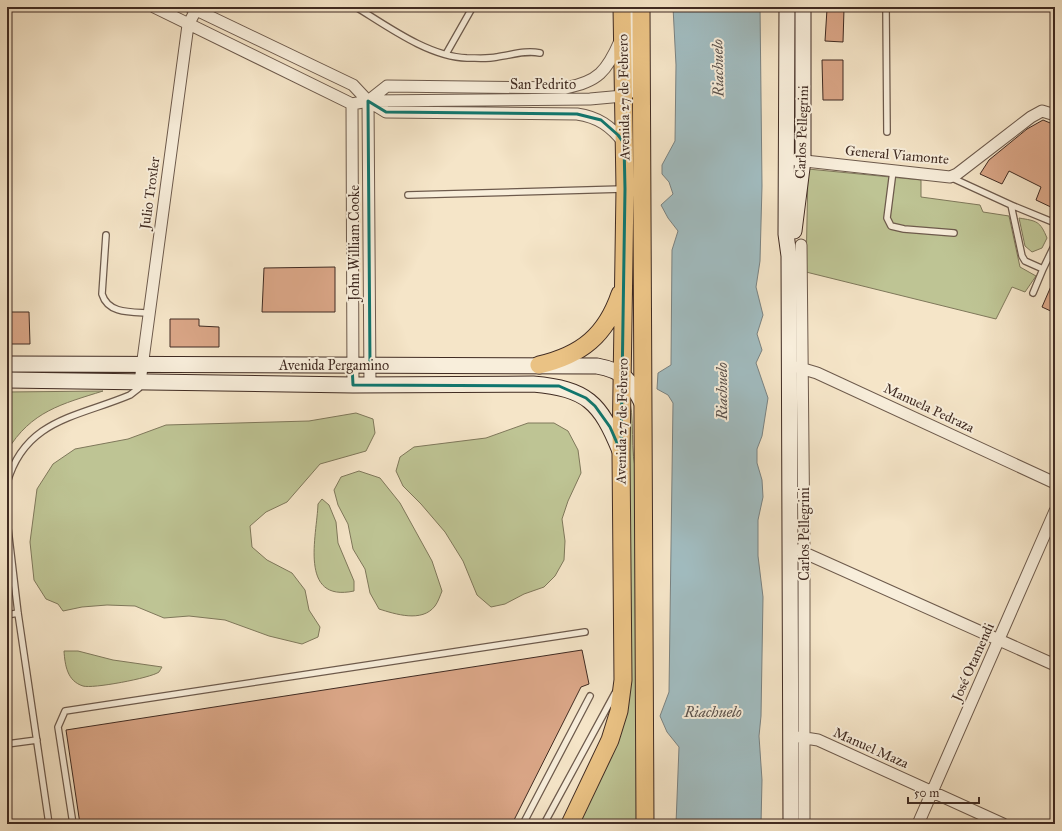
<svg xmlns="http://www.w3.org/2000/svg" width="1062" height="831" font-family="'IM FELL Great Primer',serif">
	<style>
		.green { fill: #bec494; stroke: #7f785b }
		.water { fill: #a1bcc0; stroke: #7a8281 }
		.building { fill: #daa687; stroke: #402b22 }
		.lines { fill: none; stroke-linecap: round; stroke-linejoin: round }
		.lane-casing { stroke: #6d5a4c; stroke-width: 8 }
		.street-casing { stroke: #6d5a4c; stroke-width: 13 }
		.secondary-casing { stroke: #402b22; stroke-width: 17 }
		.primary-casing { stroke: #402b22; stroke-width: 19 }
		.lane { stroke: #f8eedb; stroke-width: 5.5 }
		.street { stroke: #f8eedb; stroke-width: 11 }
		.secondary { stroke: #f8eedb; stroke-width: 15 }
		.primary { stroke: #eac284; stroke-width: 17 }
		.marked { fill: none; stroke: #0f766e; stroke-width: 3; stroke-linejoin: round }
		.labels { text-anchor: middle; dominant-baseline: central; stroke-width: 4; stroke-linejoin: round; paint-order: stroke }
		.street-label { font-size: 14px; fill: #402b22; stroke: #f8eedb }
		.water-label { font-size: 15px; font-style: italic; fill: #584f4a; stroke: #f8eedb }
	</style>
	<rect width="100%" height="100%" fill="#f5e5c8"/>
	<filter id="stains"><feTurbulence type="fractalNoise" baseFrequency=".005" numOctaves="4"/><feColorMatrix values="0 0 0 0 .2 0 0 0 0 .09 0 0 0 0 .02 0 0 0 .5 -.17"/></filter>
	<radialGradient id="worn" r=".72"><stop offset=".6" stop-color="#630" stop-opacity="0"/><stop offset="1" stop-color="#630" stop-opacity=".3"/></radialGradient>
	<path class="green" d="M808 169 921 180V197L980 205 983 212 1009 216 1020 267 1036 276 1025 292 1012 287 996 319 806 272Z
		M1019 218C1037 221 1040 221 1047 238L1042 248 1032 252 1025 246Z
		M103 391C62 404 31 411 7 451V392Z
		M627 391C637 419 628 450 638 478L637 824H575L617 735Z
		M356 413 373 419 375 433 366 451 320 464 287 502 266 512 250 526 252 547 267 560 292 573 305 590 309 610 320 627 318 637 302 644 269 636 225 620 189 616 164 618 135 606 107 605 82 607 63 611 58 604 46 599 34 580 30 542 37 489 53 464 75 449 128 439 166 425 309 421Z
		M528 423H554L568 431 578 450 581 473 568 501 562 519 565 541 564 560 555 576 544 587 524 594 505 604 491 607 477 595 463 561 445 532 421 504 403 486 396 471 400 457 414 447 486 438Z
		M359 471 380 478 400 503 432 561 442 591C440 596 438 602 435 606 422 623 395 614 379 609L370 593 365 569 353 549 348 524 338 505 334 490 341 477Z
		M322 499 329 505 336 522 338 543 354 581V591C298 603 317 535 318 504Z
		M64 651H78L113 660 162 667C162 667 159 672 159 672 151 678 92 689 83 686 67 681 65 665 64 651Z"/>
	<path class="water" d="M673 7H760L762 186 760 261 756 287 763 315 757 334 762 350 756 363 768 398 762 436 757 449V463L762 480 763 497 758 520V556L763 597 761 716 759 736 762 780 761 824H676L679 747 667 732 660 716 669 692 673 403 668 395 657 389 658 373 671 365 672 250 678 231 668 218 661 205 673 194 669 182 662 174V165L675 141 676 65Z"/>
	<path class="building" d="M827 9H844L843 42 825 41Z
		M822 60H843V100H823Z
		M1043 120 1055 125V209L1036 200 1041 187 1009 171 1002 184 980 174 989 160 1027 129Z
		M335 267V312H262L264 268Z
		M1055 277V313L1042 307Z
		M7 312H29L30 344H7Z
		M170 319H199V326L219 327V347H170Z
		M582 650 589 684 581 687 512 824H80L66 730Z"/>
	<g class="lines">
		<defs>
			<path id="lane" d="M356 7C387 26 429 57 467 58 477 58 488 59 497 57 512 55 525 50 540 53
				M886 7 887 132
				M446 54 471 10V7
				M893 171 887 218 891 226 904 229 954 233
				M950 177 1011 205 1022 256 1025 261 1043 269 1033 293
				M408 195 623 189
				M1011 205 1055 223
				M106 235 102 294C108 314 131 312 149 313
				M1043 269 1055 244
				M7 483C25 419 78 417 130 395L139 388 140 384
				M7 520 18 613 49 824
				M7 615 18 613
				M7 744 37 740
				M73 824 58 727 65 711 585 632
				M523 824 590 696
				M544 824 615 693"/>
			<path id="street" d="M154 7 352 104 368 101 590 99 623 96 628 94 632 90V7
				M190 7 353 85 368 101 386 112 577 114C598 117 611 126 624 143
				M368 101 387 86 565 88C598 82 607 71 620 41
				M368 101 370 385
				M352 104 353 385
				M796 160 950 177 957 174 1031 117 1042 111 1055 115
				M801 245 804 552V824
				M797 367 817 373 1055 483
				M140 382 188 25 196 10
				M798 550 1055 665
				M799 737 818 740 1003 824
				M918 824 1055 511"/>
			<path id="secondary" d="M787 7 786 234 789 256 791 824
				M794 231 803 160V7
				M7 364 597 366C625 371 631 381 643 405
				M7 380 353 385 533 384C587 389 600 402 620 451"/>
			<path id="primary" d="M641 7 645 824
				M539 365C582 355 606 335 620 294
				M570 824 610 740 619 711 623 680 621 452 625 189 622 7"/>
		</defs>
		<use href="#lane" class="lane-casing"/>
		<use href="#street" class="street-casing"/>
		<use href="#secondary" class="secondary-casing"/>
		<use href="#primary" class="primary-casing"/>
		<use href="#lane" class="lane"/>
		<use href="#street" class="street"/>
		<use href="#secondary" class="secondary"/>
		<use href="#primary" class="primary"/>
	</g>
	<path class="marked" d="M368 101 386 112 577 114 601 120 618 135 624 143 625 189 621 452 610 427 595 406 586 398 559 386 353 385 352 365H370Z"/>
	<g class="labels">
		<g class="street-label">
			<text x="543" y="84">San Pedrito</text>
			<text transform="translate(624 97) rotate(-91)">Avenida 27 de Febrero</text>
			<text transform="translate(802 132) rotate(-88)">Carlos Pellegrini</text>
			<text transform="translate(897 155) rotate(5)">General Viamonte</text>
			<text transform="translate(150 193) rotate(-82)">Julio Troxler</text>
			<text transform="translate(354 243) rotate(-90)">John William Cooke</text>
			<text x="334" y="365">Avenida Pergamino</text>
			<text transform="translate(929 408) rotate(25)">Manuela Pedraza</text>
			<text transform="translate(622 421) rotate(-89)">Avenida 27 de Febrero</text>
			<text transform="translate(804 534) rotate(-90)">Carlos Pellegrini</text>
			<text transform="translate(973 662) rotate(-66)">José Otamendi</text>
			<text transform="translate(871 748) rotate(24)">Manuel Maza</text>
		</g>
		<g class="water-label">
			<text transform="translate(718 68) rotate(-91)">Riachuelo</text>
			<text transform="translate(722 391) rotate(-90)">Riachuelo</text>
			<text x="713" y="712">Riachuelo</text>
		</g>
	</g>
	<rect width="1062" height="831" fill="none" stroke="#f5e5c8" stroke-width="24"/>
	<rect x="8" y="8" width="1046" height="815" fill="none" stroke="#402b22" stroke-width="2"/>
	<rect x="12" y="12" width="1038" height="807" fill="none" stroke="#402b22"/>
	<path d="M908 797v6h71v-6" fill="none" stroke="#402b22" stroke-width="2"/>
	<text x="914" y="797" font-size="12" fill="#402b22" stroke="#f8eedb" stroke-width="3" paint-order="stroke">50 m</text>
	<rect width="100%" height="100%" filter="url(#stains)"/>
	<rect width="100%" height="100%" fill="url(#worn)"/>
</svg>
